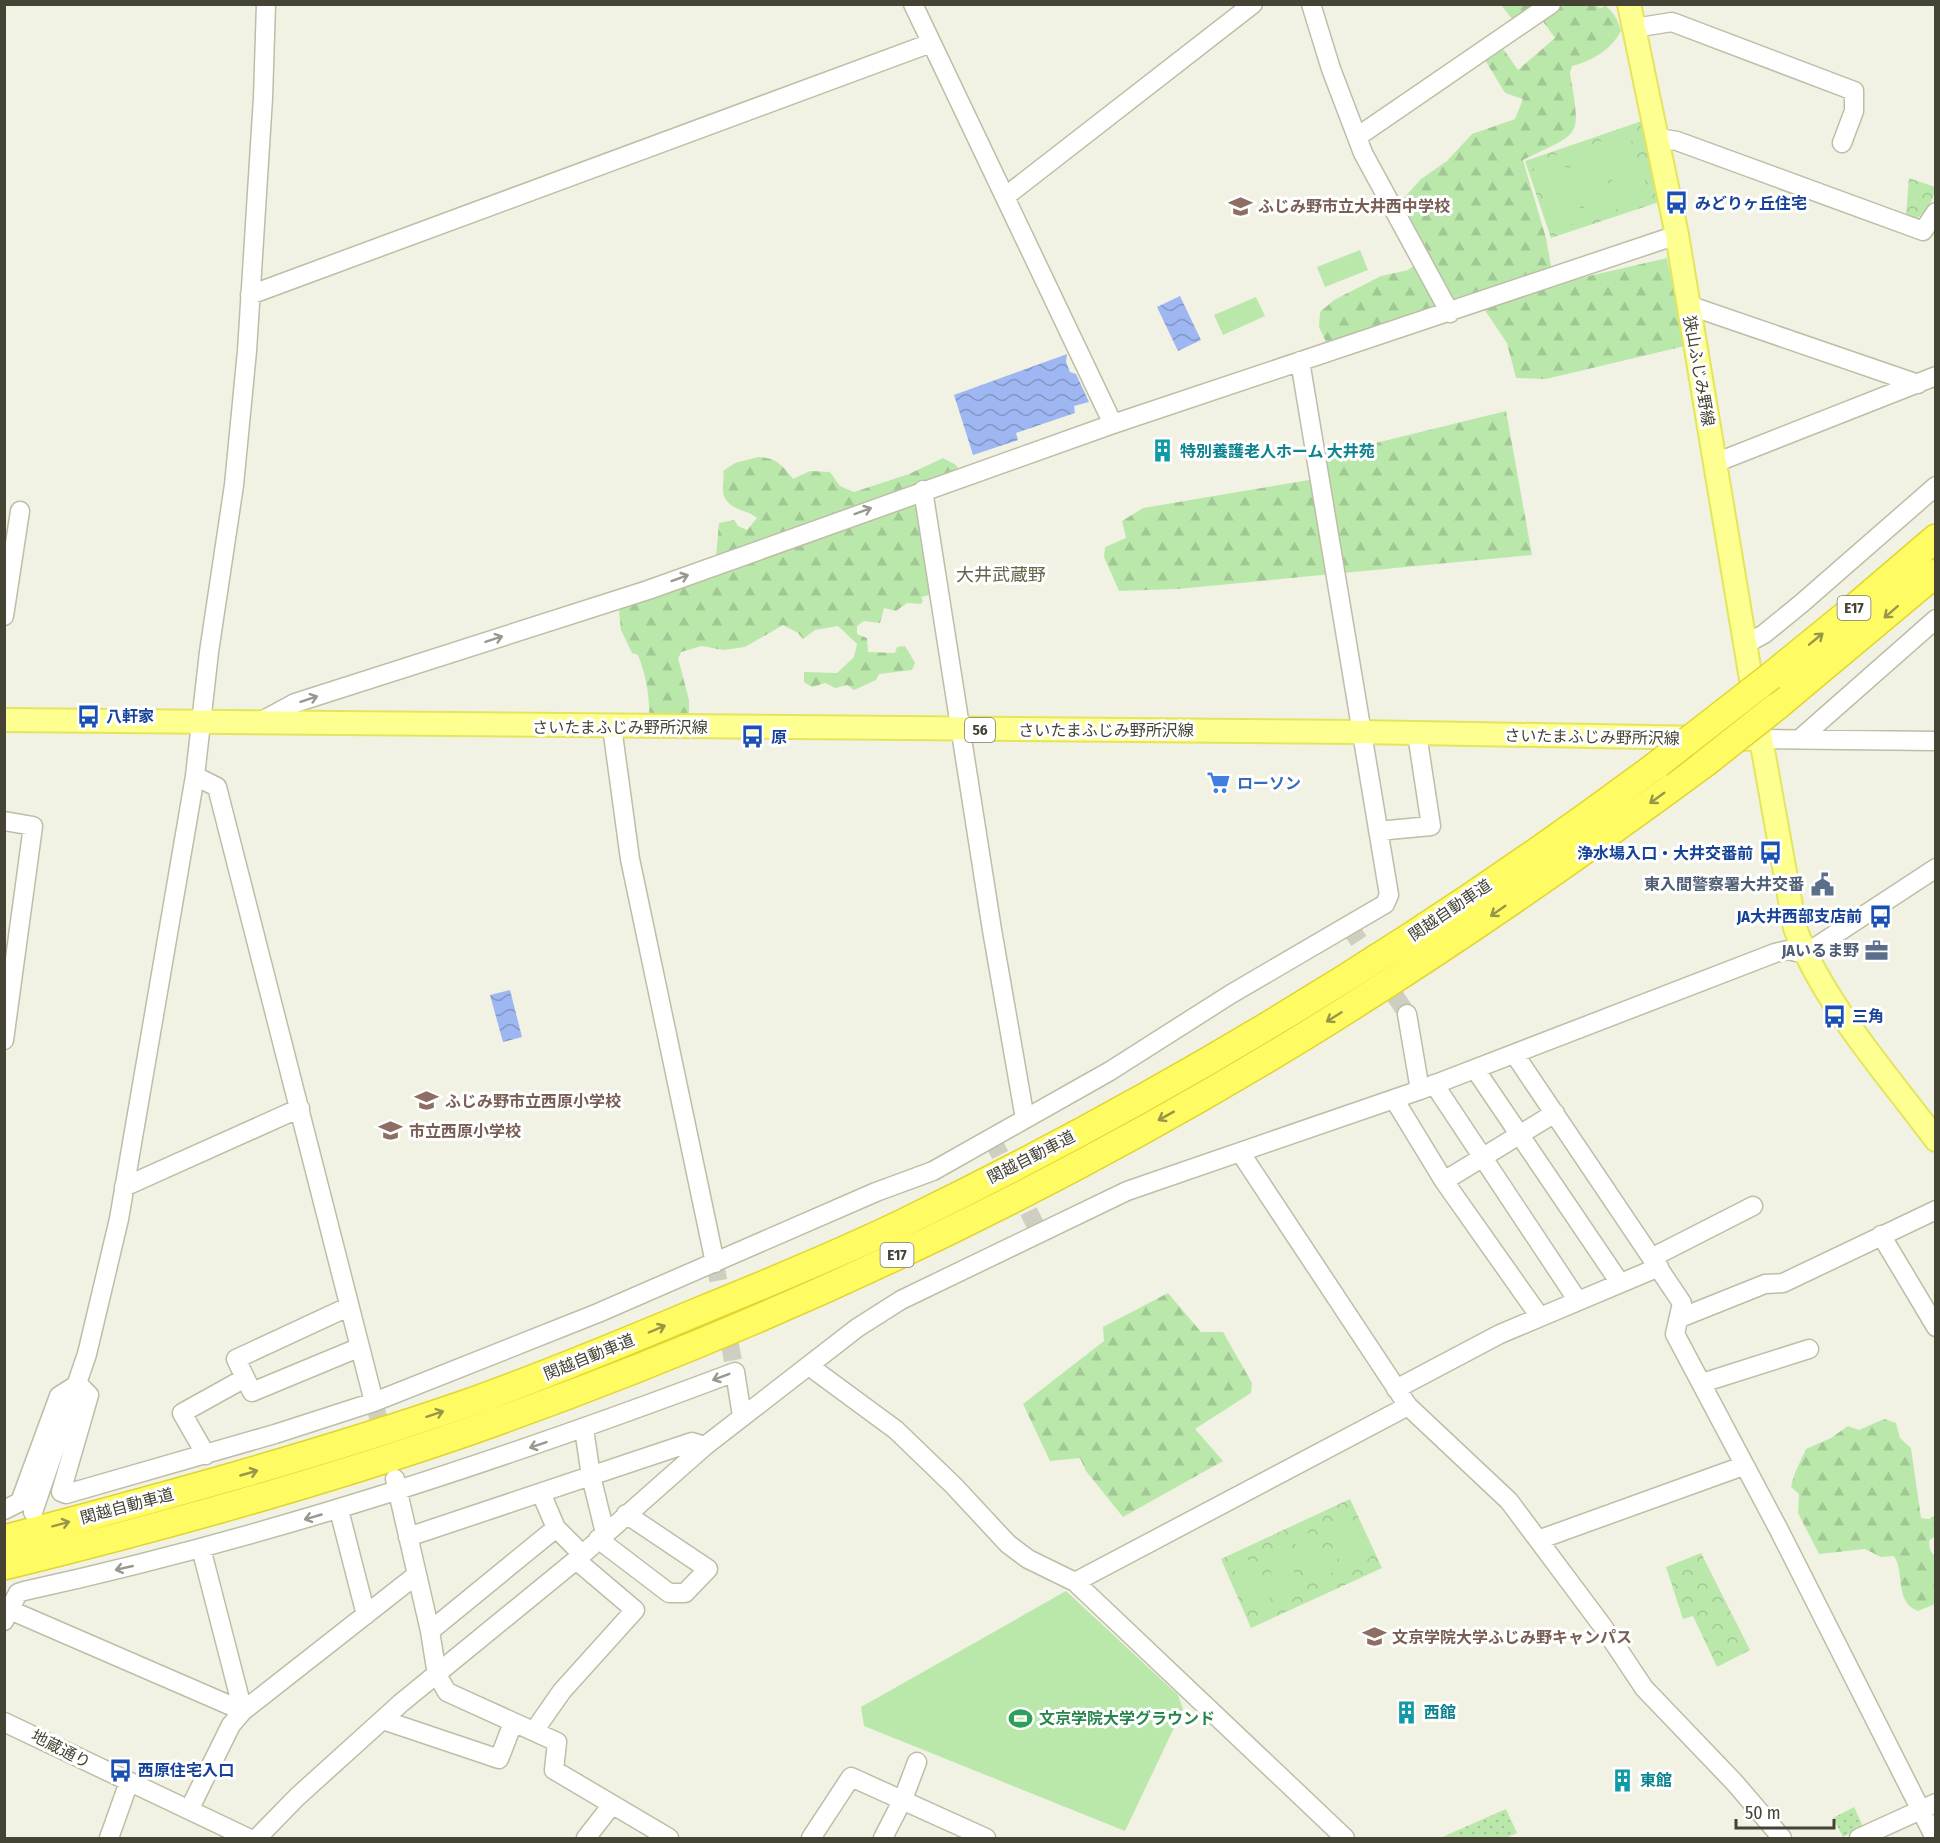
<svg xmlns="http://www.w3.org/2000/svg" width="1940" height="1843" font-family="'Fira Sans Condensed','Noto Sans JP',sans-serif">
	<style>
		.grass { fill: url(#grass-dots) }
		.forest { fill: url(#forest-firs) }
		.park { fill: url(#park-crowns) }
		.pitch { fill: #bae8ab }
		.water { fill: url(#water-waves) }
		.lines { fill: none; stroke-linecap: round; stroke-linejoin: round }
		.minor-tunnel { stroke: #cfcfc1; stroke-width: 18; stroke-dasharray: 18 9; stroke-linecap: butt }
		.minor-casing { stroke: #bebda6; stroke-width: 21 }
		.major-casing { stroke: #e4e55f; stroke-width: 26 }
		.highway-casing { stroke: #e0d530; stroke-width: 30 }
		.minor { stroke: #fff; stroke-width: 18 }
		.major { stroke: #fdff90; stroke-width: 22 }
		.highway { stroke: #fffb62; stroke-width: 27 }
		.highway-bridge-casing { stroke: #e0d530; stroke-width: 30; stroke-linecap: butt }
		.highway-bridge { stroke: #fffb62; stroke-width: 27 }
		.oneway { stroke: #98988f }
		.oneway2 { stroke: #989649 }
		.labels { text-anchor: middle; dominant-baseline: central; stroke-width: 6; stroke-linejoin: round; paint-order: stroke }
		.shield { fill: #fff; stroke: #7c7b71; stroke-width: 1.5 }
		.shield-label { font-size: 15px; font-weight: bold; fill: #444334 }
		.transit-label { font-size: 16px; font-weight: bold; fill: #164399; stroke: #fff; text-anchor: start }
		.education-label { font-size: 16px; font-weight: bold; fill: #785e54; stroke: #fff; text-anchor: start }
		.street-label { font-size: 16px; fill: #444334; stroke: #fff }
		.culture-label { font-size: 16px; font-weight: bold; fill: #0d838f; stroke: #fff; text-anchor: start }
		.shop-label { font-size: 16px; font-weight: bold; fill: #366cbe; stroke: #fff; text-anchor: start }
		.service-label { font-size: 16px; font-weight: bold; fill: #4e5e75; stroke: #fff; text-anchor: end }
		.leisure-label { font-size: 16px; font-weight: bold; fill: #27864d; stroke: #fff; text-anchor: start }
		.neighbourhood-label { font-size: 18px; fill: #67654b; stroke: #fff }
	</style>
	<defs>
		<pattern id="grass-dots" width="8" height="8" patternUnits="userSpaceOnUse" patternTransform="scale(1.5)"><rect width="8" height="8" fill="#bae8ab"/><path d="M2 2h.1M6 6h.1" fill="none" stroke="#a1c894" stroke-width="1.8" stroke-linecap="round"/></pattern>
		<pattern id="forest-firs" width="22" height="20" patternUnits="userSpaceOnUse" patternTransform="scale(1.5)"><rect width="22" height="20" fill="#bae8ab"/><path d="M5 1l3.5 6h-7zM16 11l3.5 6h-7z" fill="#a1c894"/></pattern>
		<pattern id="park-crowns" width="20" height="18" patternUnits="userSpaceOnUse" patternTransform="scale(1.5)"><rect width="20" height="18" fill="#bae8ab"/><path d="M2 6a3 3 0 1 1 6 0M12 15a3 3 0 1 1 6 0" fill="none" stroke="#a1c894"/></pattern>
		<pattern id="water-waves" width="16" height="10" patternUnits="userSpaceOnUse" patternTransform="scale(1.5)"><rect width="16" height="10" fill="#9eb6f1"/><path d="M0 5q4-4 8 0t8 0" fill="none" stroke="#8296c4"/></pattern>
	</defs>
	<rect width="100%" height="100%" fill="#f2f2e4"/>
	<path class="grass" d="M1854 1807 1862 1824 1861 1828 1843 1837 1833 1818Z
		M1506 1809 1517 1833 1506 1838H1440Z"/>
	<path class="forest" d="M1593 4 1600 8 1606 6C1614 13 1618 20 1621 31 1611 50 1592 61 1572 66L1570 73C1581 140 1582 131 1523 160L1546 238 1551 266 1563 282 1667 258 1685 346 1546 379 1516 378 1507 343 1484 309 1327 344 1319 327 1320 312 1334 300 1381 276 1408 270 1428 255 1411 226 1402 200 1421 179 1447 161 1472 134 1515 119 1523 99 1505 93 1485 60 1499 49 1504 50 1518 70 1555 38 1542 20H1513L1501 5Z
		M1506 411 1532 555 1177 589 1119 591 1104 557 1105 547 1126 538 1122 521 1143 508 1309 480 1335 453Z
		M758 457C777 458 782 465 793 479L810 471 830 472 840 486 854 492 909 474 943 458 956 465 959 470 921 506 925 530 922 541 923 554 934 594 921 597 923 601 921 604 907 603 896 611 884 608 880 623 864 621 857 626V634L867 638 868 652 895 653 897 647 905 646 915 663 912 670 879 674 876 680 854 690 847 685 835 688 825 683 812 687 804 682V672L837 673 854 657 857 644 838 626 815 630 803 639 798 633 783 625 745 647 723 650 702 646 681 652 678 658 689 700V717L649 719C650 696 646 676 638 655L632 653 621 630 619 611 626 604 716 557 719 523 734 520 738 526 747 530 757 518C747 509 730 511 724 496 721 487 725 480 723 471L735 463Z
		M1168 1293 1201 1332H1223L1252 1383 1251 1393 1195 1429 1223 1461 1123 1517 1086 1471 1080 1458 1050 1461 1023 1404 1104 1341 1103 1327Z
		M1884 1419 1896 1423 1900 1438 1911 1448 1921 1518 1929 1519 1935 1515V1536L1929 1541 1930 1550 1935 1557V1604L1918 1611C1894 1602 1905 1572 1894 1556L1881 1557 1865 1549 1819 1554 1798 1513 1799 1494 1791 1487C1794 1472 1800 1463 1806 1449L1831 1438 1848 1426 1859 1430Z"/>
	<path class="park" d="M1642 121 1659 202 1551 238 1525 161Z
		M1909 178 1935 187C1935 198 1925 215 1915 219L1906 215Z
		M1350 1499 1382 1568 1251 1628 1221 1559Z
		M1701 1553 1750 1650 1717 1667 1693 1616 1683 1619 1666 1567Z"/>
	<path class="pitch" d="M1628 132 1651 198 1621 208 1599 142Z
		M1595 143 1617 209 1588 219 1565 153Z
		M1561 154 1584 220 1554 230 1532 164Z
		M1360 250 1368 270 1325 287 1317 267Z
		M1256 297 1265 316 1223 335 1214 315Z
		M1350 1513 1370 1558 1343 1569 1324 1525Z
		M1313 1531 1332 1573 1312 1582 1294 1540Z
		M1282 1545 1301 1587 1281 1596 1263 1554Z
		M1252 1559 1271 1601 1251 1610 1233 1567Z
		M1066 1591 1178 1695 1183 1709 1125 1831 864 1726 861 1707Z"/>
	<path class="water" d="M1180 296 1201 340 1178 351 1157 307Z
		M1067 354 1066 362 1070 372 1076 374 1089 402 1074 406 1075 413 1016 433 1018 440 973 455 954 395Z
		M510 990 522 1037 503 1042 490 995Z"/>
	<g class="lines">
		<path class="minor-tunnel" d="M1349 926 1407 1014
			M992 1139 1040 1234
			M715 1263 735 1372
			M374 1402 385 1443"/>
		<defs>
			<path id="minor" d="M913 4 1113 424
				M1311 4 1331 69 1363 153 1450 313
				M1634 28 1672 22 1854 91V111L1842 143
				M1357 137 1551 4
				M1658 138 1677 141 1923 231 1936 212
				M1006 196 1253 4
				M250 295 931 43
				M1688 305 1918 384
				M1715 463 1936 376
				M923 490 992 930 1025 1119
				M4 616 20 511
				M1746 644 1764 634 1802 603 1936 486
				M258 723 295 703 648 590 1113 424 1677 235
				M612 727 630 859 715 1263
				M1802 737 1936 619
				M1761 739 1936 741
				M195 776 217 787 374 1402
				M4 821 33 826 4 1040
				M1378 831 1431 826 1417 734
				M1407 1014 1420 1090
				M1515 1055 1682 1303 1675 1334 1779 1530 1935 1838
				M1475 1069 1620 1283
				M1434 1084 1578 1301
				M1394 1099 1444 1181 1540 1317
				M1240 1152 1408 1406 1509 1501 1604 1628 1644 1688 1734 1782 1782 1838
				M1444 1181 1555 1113
				M124 1187 300 1108
				M1881 1235 1936 1327
				M1653 1257 1753 1206
				M348 1307 236 1359 252 1392 358 1348
				M1680 1318 1765 1284 1783 1283 1936 1210
				M809 1366 896 1430 954 1486 1008 1544 1028 1559 1075 1582 1345 1838
				M1702 1383 1809 1349
				M1396 1389 1500 1334 1659 1267
				M584 1429 591 1476 605 1533
				M206 1455 182 1413 245 1378
				M395 1479 430 1631 437 1675 447 1692 557 1742 554 1770 669 1838
				M541 1493 556 1528 582 1554
				M4 1510 20 1502 59 1396 78 1384 89 1395 61 1492 66 1494 275 1434 374 1402 598 1313 876 1192 933 1171 1110 1071 1231 994 1385 904 1389 895 1300 361
				M339 1510 366 1615
				M33 1512 87 1354 119 1219 195 776 209 652 234 485 247 351 263 98 266 4
				M408 1537 692 1442 705 1446
				M598 1539 669 1593H685L708 1569 626 1514
				M1538 1540 1743 1466
				M201 1548 243 1711
				M1075 1582 1408 1406
				M10 1610 243 1711
				M4 1621 18 1593 24 1591C267 1538 502 1460 735 1372L742 1416
				M430 1631 556 1528
				M383 1720 499 1759 513 1723
				M4 1722 248 1838
				M534 1731 562 1691 635 1610 576 1560
				M189 1810 231 1725 243 1711 415 1576
				M109 1838 129 1782
				M257 1838 297 1797 401 1703 576 1560 705 1446 857 1328 901 1300 1127 1191 1420 1090 1775 953 1788 950 1805 954 1936 868
				M586 1838 611 1806
				M811 1838 851 1777 986 1838
				M883 1838 903 1799 917 1762
				M1859 1838 1936 1803"/>
			<path id="major" d="M1629 4 1677 235 1761 739 1795 928C1823 1003 1887 1074 1936 1140
				M4 720 1360 732 1761 739"/>
			<path id="highway" d="M1771 676 1847 614 1936 538
				M1776 707 1936 573
				M4 1539C159 1498 314 1456 465 1404 544 1376 621 1344 697 1312 766 1284 834 1256 901 1224 1167 1095 1421 941 1658 764
				M4 1566C162 1527 317 1484 470 1431 759 1329 1042 1197 1303 1037 1441 952 1574 860 1704 764"/>
		</defs>
		<use href="#minor" class="minor-casing"/>
		<use href="#major" class="major-casing"/>
		<use href="#highway" class="highway-casing"/>
		<use href="#minor" class="minor"/>
		<use href="#major" class="major"/>
		<use href="#highway" class="highway"/>
		<defs>
			<path id="highway-bridge" d="M1658 764 1771 676
				M1704 764 1776 707"/>
		</defs>
		<use href="#highway-bridge" class="highway-bridge-casing"/>
		<use href="#highway-bridge" class="highway-bridge"/>
	</g>
	<defs><path id="oneway-shaft" d="M-6 0H5M1.5-3L5.5 0L1.5 3" fill="none" stroke-width="1.6" stroke-linecap="round" stroke-linejoin="round" transform="scale(1.5)"/></defs>
	<g class="oneway">
		<use href="#oneway-shaft" transform="translate(863 511) rotate(-20)"/>
		<use href="#oneway-shaft" transform="translate(680 578) rotate(-20)"/>
		<use href="#oneway-shaft" transform="translate(494 639) rotate(-18)"/>
		<use href="#oneway-shaft" transform="translate(309 699) rotate(-18)"/>
		<use href="#oneway-shaft" transform="translate(721 1377) rotate(159)"/>
		<use href="#oneway-shaft" transform="translate(538 1445) rotate(161)"/>
		<use href="#oneway-shaft" transform="translate(313 1517) rotate(164)"/>
		<use href="#oneway-shaft" transform="translate(124 1568) rotate(167)"/>
	</g>
	<g class="oneway2">
		<use href="#oneway-shaft" transform="translate(1891 612) rotate(139)"/>
		<use href="#oneway-shaft" transform="translate(1816 639) rotate(-39)"/>
		<use href="#oneway-shaft" transform="translate(1657 798) rotate(144)"/>
		<use href="#oneway-shaft" transform="translate(1498 911) rotate(145)"/>
		<use href="#oneway-shaft" transform="translate(1334 1017) rotate(148)"/>
		<use href="#oneway-shaft" transform="translate(1166 1116) rotate(151)"/>
		<use href="#oneway-shaft" transform="translate(657 1329) rotate(-23)"/>
		<use href="#oneway-shaft" transform="translate(435 1414) rotate(-18)"/>
		<use href="#oneway-shaft" transform="translate(249 1473) rotate(-16)"/>
		<use href="#oneway-shaft" transform="translate(61 1524) rotate(-15)"/>
	</g>
	<defs>
		<symbol id="bus-bare" viewBox="-9 -9 18 18"><path d="M-5-6H5V4H4V6H2V4H-2V6H-4V4H-5ZM-3.5-4V0h7V-4ZM-3.5 1.2v1.5H-2V1.2ZM2 1.2v1.5H3.5V1.2Z" fill="#1a4fb4" stroke="#fff" stroke-width="2.5" paint-order="stroke"/></symbol>
		<symbol id="school-bare" viewBox="-9 -9 18 18"><path d="M0-5L7-2L0 1L-7-2ZM-4 1L0 2.5L4 1V4Q0 6-4 4Z" fill="#8d6e63" stroke="#fff" stroke-width="2.5" paint-order="stroke"/></symbol>
		<symbol id="building-bare" viewBox="-9 -9 18 18"><path d="M-4-6H4V6H1V3H-1V6H-4ZM-2.5-4.3h1.7v1.8h-1.7ZM.8-4.3h1.7v1.8H.8ZM-2.5-1h1.7V.8h-1.7ZM.8-1h1.7V.8H.8Z" fill="#0f9aa8" stroke="#fff" stroke-width="2.5" paint-order="stroke"/></symbol>
		<symbol id="supermarket-bare" viewBox="-9 -9 18 18"><path d="M-6-5.5h2.5l.6 2H6L4.5 2H-2.5L-4.4-4H-6ZM-1.5 3.2a1.3 1.3 0 1 0 .1 0ZM3 3.2a1.3 1.3 0 1 0 .1 0Z" fill="#3f7fe0" stroke="#fff" stroke-width="2.5" paint-order="stroke"/></symbol>
		<symbol id="civic-bare" viewBox="-9 -9 18 18"><path d="M-.6-6.5H3V-4.5H.6V-3L4-1V1h2V6H-6V1h2V-1L-.6-3ZM-1.2 2.5V6h2.4V2.5Z" fill="#5c6f8a" stroke="#fff" stroke-width="2.5" paint-order="stroke"/></symbol>
		<symbol id="office-bare" viewBox="-9 -9 18 18"><path d="M-6-3h4V-5.5h4V-3h4V5H-6ZM-1-4.5V-3h2v-1.5ZM-6 0V1H6V0Z" fill="#5c6f8a" stroke="#fff" stroke-width="2.5" paint-order="stroke"/></symbol>
		<symbol id="university-bare" viewBox="-9 -9 18 18"><path d="M0-5L7-2L0 1L-7-2ZM-4 1L0 2.5L4 1V4Q0 6-4 4Z" fill="#8d6e63" stroke="#fff" stroke-width="2.5" paint-order="stroke"/></symbol>
		<symbol id="stadium-bare" viewBox="-9 -9 18 18"><path d="M0-5a6.5 5 0 1 0 0 10a6.5 5 0 1 0 0-10ZM-3.5-1.8h7v3.6h-7Z" fill="#2e9e5b" stroke="#fff" stroke-width="2.5" paint-order="stroke"/></symbol>
	</defs>
	<g fill-rule="evenodd">
		<use href="#bus-bare" x="1660" y="186" width="33" height="33"/>
		<use href="#school-bare" x="1224" y="190" width="33" height="33"/>
		<use href="#building-bare" x="1146" y="434" width="33" height="33"/>
		<use href="#bus-bare" x="72" y="700" width="33" height="33"/>
		<use href="#bus-bare" x="736" y="720" width="33" height="33"/>
		<use href="#supermarket-bare" x="1202" y="766" width="33" height="33"/>
		<use href="#bus-bare" x="1754" y="836" width="33" height="33"/>
		<use href="#civic-bare" x="1806" y="868" width="33" height="33"/>
		<use href="#bus-bare" x="1864" y="900" width="33" height="33"/>
		<use href="#office-bare" x="1860" y="934" width="33" height="33"/>
		<use href="#bus-bare" x="1818" y="1000" width="33" height="33"/>
		<use href="#school-bare" x="410" y="1084" width="33" height="33"/>
		<use href="#school-bare" x="374" y="1114" width="33" height="33"/>
		<use href="#university-bare" x="1358" y="1620" width="33" height="33"/>
		<use href="#building-bare" x="1390" y="1696" width="33" height="33"/>
		<use href="#stadium-bare" x="1004" y="1702" width="33" height="33"/>
		<use href="#bus-bare" x="104" y="1754" width="33" height="33"/>
		<use href="#building-bare" x="1606" y="1764" width="33" height="33"/>
	</g>
	<g class="labels">
		<g class="shield">
			<rect x="1837.5" y="596" width="33" height="24" rx="4.5"/>
			<rect x="965" y="718" width="30" height="24" rx="4.5"/>
			<rect x="880.5" y="1243" width="33" height="24" rx="4.5"/>
		</g>
		<g class="shield-label">
			<text x="1854" y="608">E17</text>
			<text x="980" y="730">56</text>
			<text x="897" y="1255">E17</text>
		</g>
		<g class="transit-label">
			<text x="1695" y="203">みどりヶ丘住宅</text>
			<text x="106" y="716">八軒家</text>
			<text x="771" y="737">原</text>
			<text x="1753" y="853" text-anchor="end">浄水場入口・大井交番前</text>
			<text x="1862" y="916" text-anchor="end">JA大井西部支店前</text>
			<text x="1852" y="1016">三角</text>
			<text x="138" y="1770">西原住宅入口</text>
		</g>
		<g class="education-label">
			<text x="1258" y="206">ふじみ野市立大井西中学校</text>
			<text x="445" y="1101">ふじみ野市立西原小学校</text>
			<text x="409" y="1131">市立西原小学校</text>
			<text x="1392" y="1637">文京学院大学ふじみ野キャンパス</text>
		</g>
		<g class="street-label">
			<text transform="translate(1699 371) rotate(80)">狭山ふじみ野線</text>
			<text x="620" y="727">さいたまふじみ野所沢線</text>
			<text x="1106" y="730">さいたまふじみ野所沢線</text>
			<text transform="translate(1592 737) rotate(1)">さいたまふじみ野所沢線</text>
			<text transform="translate(1450 910) rotate(-34)">関越自動車道</text>
			<text transform="translate(1031 1157) rotate(-27)">関越自動車道</text>
			<text transform="translate(589 1357) rotate(-22)">関越自動車道</text>
			<text transform="translate(127 1506) rotate(-15)">関越自動車道</text>
			<text transform="translate(61 1749) rotate(27)">地蔵通り</text>
		</g>
		<g class="culture-label">
			<text x="1180" y="451">特別養護老人ホーム 大井苑</text>
			<text x="1424" y="1712">西館</text>
			<text x="1640" y="1780">東館</text>
		</g>
		<g class="shop-label">
			<text x="1237" y="783">ローソン</text>
		</g>
		<g class="service-label">
			<text x="1804" y="884">東入間警察署大井交番</text>
			<text x="1859" y="950">JAいるま野</text>
		</g>
		<g class="leisure-label">
			<text x="1039" y="1718">文京学院大学グラウンド</text>
		</g>
		<g class="neighbourhood-label">
			<text x="1001" y="575">大井武蔵野</text>
		</g>
	</g>
	<rect width="1940" height="1843" fill="none" stroke="#444334" stroke-width="12"/>
	<path d="M1736 1819v9h98v-9" fill="none" stroke="#444334" stroke-width="3"/>
	<text x="1745" y="1819" font-size="18" fill="#444334" stroke="#ffffff" stroke-width="4.5" paint-order="stroke">50 m</text>
</svg>
